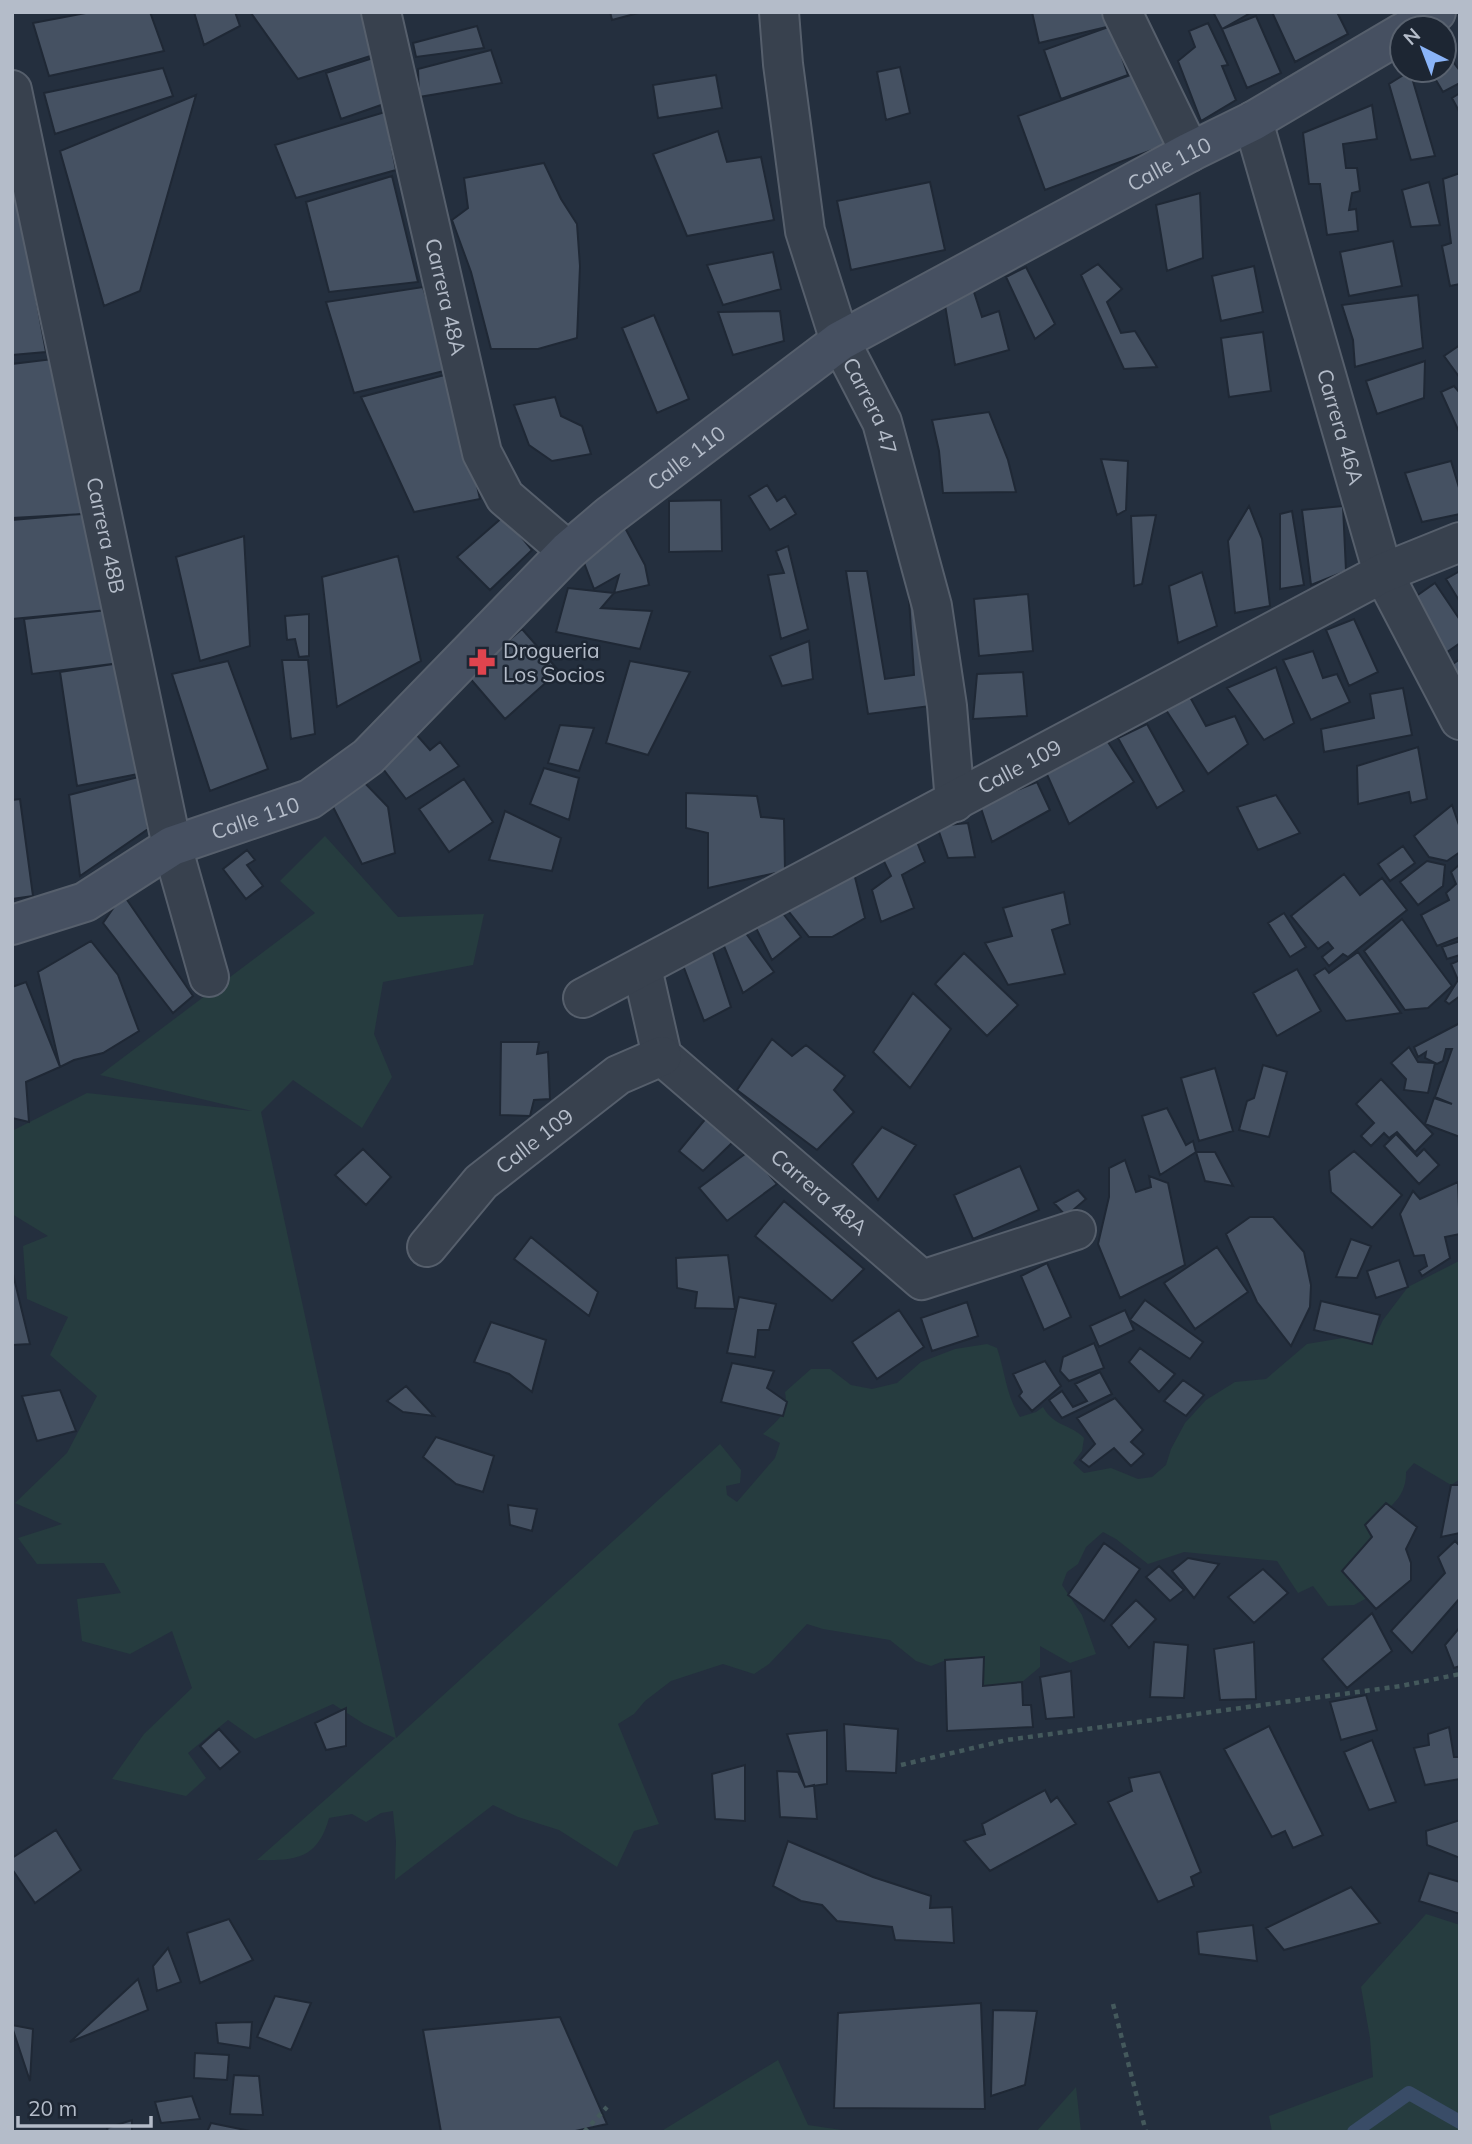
<svg xmlns="http://www.w3.org/2000/svg" width="1472" height="2144" font-family="Mulish,sans-serif">
	<style>
		.green { fill: #263c3f }
		.lines { fill: none; stroke-linecap: round; stroke-linejoin: round }
		.stream { stroke: #394c67; stroke-width: 14 }
		.building { fill: #455162; stroke: #1f2835; stroke-width: 2 }
		.street-casing { stroke: #565f6c; stroke-width: 42 }
		.secondary-casing { stroke: #565f6c; stroke-width: 42 }
		.path { stroke: #44595c; stroke-width: 4.5; stroke-dasharray: 5 5; stroke-linecap: butt }
		.street { stroke: #38414e; stroke-width: 38 }
		.secondary { stroke: #465061; stroke-width: 38 }
		.labels { text-anchor: middle; dominant-baseline: central; stroke-width: 5; stroke-linejoin: round; paint-order: stroke }
		.street-label { font-size: 21px; fill: #b4bcc9; stroke: #1d2633 }
		.poi-label { font-size: 21px; fill: #b4bcc9; stroke: #1d2633; text-anchor: start }
	</style>
	<rect width="100%" height="100%" fill="#242f3e"/>
	<path class="green" d="M325 836 398 917 484 914 473 965 383 982 374 1034 392 1077 362 1128 293 1080 261 1112 396 1738 720 1444 741 1470 740 1483 726 1486 727 1495 737 1502 775 1458 780 1443 763 1434C777 1421 789 1413 785 1392L811 1369H830L851 1385 872 1389 897 1383 921 1362 955 1349 987 1344 997 1348C1005 1371 1006 1396 1020 1417L1036 1412 1043 1407C1054 1427 1071 1424 1084 1438L1082 1451 1073 1463 1084 1473 1111 1468 1138 1479 1152 1477 1166 1465 1171 1449 1185 1423 1206 1400 1235 1382 1266 1379 1307 1344 1343 1338 1372 1343 1383 1320 1408 1287 1459 1261 1460 1258V1479L1451 1485 1414 1463 1406 1472C1407 1499 1386 1511 1366 1525L1372 1537 1342 1571 1367 1598 1354 1605 1328 1606 1313 1586 1298 1593 1277 1561 1184 1552 1148 1564 1116 1539 1103 1532 1086 1547 1078 1564 1067 1572 1062 1585 1082 1615 1096 1654 1070 1663 1040 1646V1667L1022 1682 983 1686V1657L946 1660 931 1666 916 1661 890 1640 823 1629 807 1624 769 1664 754 1674 723 1664 671 1681 645 1701 634 1714 618 1724 659 1824 634 1831 617 1867 559 1830 518 1817 493 1805 395 1880 396 1841 393 1811 381 1813 366 1822 352 1814 329 1818C318 1859 295 1861 257 1860L395 1738 364 1724 333 1704 255 1739 228 1720 188 1753 206 1778 186 1796 112 1779 144 1734 192 1688 172 1631 130 1654 82 1641 77 1599 121 1593 104 1563 37 1564 18 1538 62 1524 15 1503 67 1453 97 1396 50 1355 68 1317 27 1299 23 1246 48 1236 12 1214V1131L87 1093 252 1111 100 1075 315 913 280 881Z
		M1426 1914 1460 1925V2132H1272L1269 2116 1373 2077 1370 2038 1361 1987Z
		M778 2060 808 2125 855 2132H660Z
		M1076 2087 1081 2132H1036Z"/>
	<g class="lines">
		<path class="stream" d="M1354 2132 1409 2093 1460 2122"/>
	</g>
	<path class="building" d="M91 12H150L164 51 49 76 33 23Z
		M194 12H235L240 26 204 45Z
		M371 12 380 53 298 79 251 13Z
		M610 12H642L612 20Z
		M1032 12H1108L1111 26 1039 43Z
		M1213 12H1252L1222 29Z
		M1272 12H1337L1348 34 1295 62Z
		M1256 16 1281 73 1247 88 1222 29Z
		M1208 23 1228 65 1222 66 1236 100 1201 121 1178 61 1195 47 1189 31Z
		M477 26 484 48 416 57 413 43Z
		M1111 26 1128 75 1061 99 1044 50Z
		M491 50 502 83 419 97 418 69Z
		M1444 50 1460 71V83L1443 92 1430 70H1444Z
		M373 58 384 104 341 119 326 73Z
		M900 67 910 113 886 120 877 72Z
		M163 68 173 96 55 134 44 93Z
		M1144 70 1171 143 1045 190 1018 116Z
		M1410 71 1435 156 1411 160 1389 84Z
		M716 75 722 108 658 118 653 85Z
		M1460 93V113L1452 98Z
		M196 95 140 291 104 306 60 151Z
		M1372 105 1377 139 1343 144 1346 168H1357L1360 191 1352 193 1349 210 1356 209 1358 231 1327 235 1320 184H1309L1303 133Z
		M385 112 396 170 296 198 275 145Z
		M718 131 727 162 761 157 774 220 687 236 653 154Z
		M544 163 561 199 577 224 580 266 577 338 538 349H491L471 272 452 220 468 208 464 178Z
		M1460 173V284L1450 286 1442 246 1451 243 1443 179Z
		M392 176 418 282 329 292 306 202Z
		M14 178 46 352 12 355V179Z
		M930 182 945 250 851 270 837 201Z
		M1429 182 1440 225 1411 227 1402 190Z
		M1200 193 1203 258 1167 271 1156 205Z
		M1393 241 1402 286 1349 296 1340 252Z
		M773 252 781 289 723 305 707 265Z
		M1098 264 1122 289 1107 302 1121 333 1135 331 1157 367 1124 369 1081 275Z
		M1254 266 1263 312 1221 321 1212 276Z
		M1026 267 1055 324 1035 339 1006 277Z
		M423 287 448 370 354 393 326 302Z
		M973 289 982 317 999 311 1009 350 955 365 945 305Z
		M1418 295 1423 348 1355 367 1353 340 1342 305Z
		M780 311 784 341 733 355 718 312Z
		M654 315 689 399 657 413 622 328Z
		M1263 332 1271 391 1229 397 1221 338Z
		M1460 345V378L1444 356Z
		M53 359 83 514 12 518V364Z
		M1425 361 1424 398 1377 414 1366 381Z
		M452 373 480 499 414 512 361 397Z
		M1454 386 1460 393V434L1441 392Z
		M555 397 561 416 582 426 591 454 552 461 529 445 514 405Z
		M989 412 1008 460 1016 492 943 493 939 451 932 420Z
		M1101 459 1128 461 1126 510 1117 515Z
		M1451 461 1460 491V514L1422 522 1405 473Z
		M767 485 777 501 785 496 796 514 770 530 749 496Z
		M721 500 722 551 669 552V501Z
		M1249 506 1262 539 1270 606 1235 613 1228 541Z
		M1343 506 1346 571 1311 585 1302 510Z
		M1292 511 1304 585 1280 589V514Z
		M92 513 108 610 12 619V520Z
		M1156 515 1142 584 1134 586 1131 516Z
		M504 516 532 550 490 590 457 557Z
		M623 524 645 565 649 585 614 593 619 575 594 589 583 560Z
		M244 536 250 646 200 661 176 557Z
		M788 546 808 629 781 639 768 575 784 573 776 551Z
		M398 556 421 661 337 707 322 577Z
		M846 571H867L885 679 914 675 909 599 920 602 938 705 868 714Z
		M1460 571V602L1446 579Z
		M1202 572 1217 626 1178 643 1169 586Z
		M1435 583 1460 620V643L1440 657 1405 604Z
		M568 588 614 593 601 608 652 611 640 649 556 632Z
		M1028 594 1033 651 979 656 974 599Z
		M108 610 120 663 32 674 24 619Z
		M309 614V656L299 657 295 639 287 640 285 616Z
		M1354 619 1378 672 1349 686 1326 630Z
		M522 629 559 671 505 719 468 676Z
		M809 641 813 679 782 686 770 656Z
		M1313 651 1323 678 1337 674 1350 702 1311 720 1283 660Z
		M1460 659V695L1443 671Z
		M282 660H308L315 734 291 739Z
		M228 661 268 769 210 791 172 674Z
		M630 661 690 672 648 755 606 743Z
		M120 663 138 774 77 786 60 672Z
		M1276 667 1294 723 1264 740 1227 688Z
		M1023 672 1027 716 973 719 977 674Z
		M1403 688 1412 735 1324 752 1321 729 1374 718 1370 694Z
		M1190 697 1206 726 1235 716 1248 744 1208 774 1164 707Z
		M1147 724 1184 791 1157 808 1118 738Z
		M560 725 594 728 579 771 548 763Z
		M415 733 430 750 440 742 459 766 406 799 377 761Z
		M1106 739 1134 782 1069 824 1045 770Z
		M1418 747 1427 799 1411 803 1409 792 1358 804 1357 766Z
		M544 768 579 778 569 820 530 804Z
		M142 776 148 829 80 876 69 795Z
		M360 778 388 807 395 853 362 864 330 801Z
		M464 779 493 822 449 852 419 809Z
		M1037 782 1050 810 992 842 980 805Z
		M686 793 757 796 761 817 784 819 785 871 708 888V833L686 828Z
		M1276 795 1300 833 1258 850 1237 807Z
		M20 799 33 896 12 899V800Z
		M1452 805 1460 828V852L1447 861 1429 857 1414 836Z
		M505 811 561 838 552 871 489 860Z
		M968 823 975 857 948 858 937 826Z
		M913 832 925 862 902 875 914 908 881 922 872 890 891 876 879 851Z
		M1403 846 1415 863 1390 881 1378 864Z
		M247 850 255 860 247 865 263 886 246 899 223 869Z
		M1427 861 1445 865 1443 886 1418 905 1400 882Z
		M1460 864V937L1437 946 1421 915 1449 900 1446 893 1456 884 1451 872Z
		M852 865 865 918 832 937H809L782 903Z
		M1344 874 1360 895 1382 878 1407 910 1348 957 1343 954 1329 966 1322 957 1333 948 1328 942 1318 949 1291 916Z
		M1064 892 1070 924 1052 930 1065 974 1008 985 985 943 1012 936 1003 908Z
		M123 894 193 996 173 1013 103 923Z
		M781 911 801 937 772 960 754 924Z
		M1284 913 1306 947 1290 957 1268 923Z
		M1402 919 1452 986 1428 1008 1405 1010 1364 951Z
		M745 932 774 972 743 993 722 941Z
		M91 941 118 975 139 1031 103 1053 74 1060 60 1067 38 972Z
		M1460 941V955L1447 959 1442 947Z
		M711 946 731 1007 704 1021 681 960Z
		M1358 952 1401 1013 1346 1021 1314 975 1325 968 1329 973Z
		M964 953 1018 1005 987 1036 935 984Z
		M1460 960V996L1449 1004 1445 1001 1458 980 1451 964Z
		M1297 969 1321 1011 1277 1036 1253 993Z
		M26 982 60 1067 26 1082 29 1122 12 1118V987Z
		M913 993 951 1029 910 1088 873 1052Z
		M1460 1023V1137L1425 1124 1434 1098 1452 1104 1435 1097 1452 1049H1446L1443 1061 1437 1064 1425 1058 1426 1052 1418 1057 1414 1047Z
		M772 1039 792 1056 806 1045 845 1076 834 1090 854 1112 817 1150 737 1090Z
		M501 1042H539L537 1054 548 1052 550 1099 534 1100 530 1116 500 1115Z
		M1409 1047 1418 1062 1435 1063 1428 1093 1404 1090 1406 1079 1391 1063Z
		M1263 1065 1287 1072 1269 1137 1239 1130 1247 1101 1254 1098Z
		M1215 1068 1233 1131 1199 1141 1181 1078Z
		M1381 1079 1433 1134 1415 1152 1397 1132 1389 1138 1384 1133 1371 1146 1361 1136 1374 1123 1356 1104Z
		M1167 1108 1186 1145 1193 1141 1196 1152 1160 1175 1142 1116Z
		M707 1117 735 1140 703 1171 679 1151Z
		M882 1127 916 1145 878 1200 852 1164Z
		M1396 1134 1417 1156 1424 1149 1439 1165 1419 1184 1384 1146Z
		M363 1149 391 1177 366 1205 335 1175Z
		M749 1151 777 1184 727 1221 699 1188Z
		M1354 1151 1402 1195 1372 1228 1331 1192 1329 1171Z
		M1196 1152H1215L1233 1186 1205 1181Z
		M1125 1160 1136 1192 1151 1187 1149 1176 1168 1183 1185 1265 1120 1298 1098 1244 1109 1197V1168Z
		M1020 1166 1039 1210 973 1239 954 1195Z
		M1458 1182 1460 1234 1445 1237 1450 1258 1422 1276 1419 1271 1427 1266 1424 1255 1414 1256 1400 1214 1413 1191 1420 1199Z
		M1078 1190 1086 1199 1066 1216 1054 1203Z
		M784 1201 864 1269 832 1301 755 1236Z
		M1250 1217H1273L1304 1252 1311 1285 1310 1307 1291 1346 1257 1302 1226 1234Z
		M531 1237 598 1292 589 1316 514 1259Z
		M1351 1239 1371 1246 1357 1278 1336 1277Z
		M1217 1247 1248 1292 1195 1329 1164 1283Z
		M728 1255 735 1309 695 1308 697 1292 677 1288 676 1258Z
		M1399 1260 1408 1287 1376 1298 1367 1271Z
		M1047 1263 1071 1317 1044 1330 1021 1276Z
		M12 1270 30 1344 12 1345Z
		M739 1297 776 1304 769 1330H758L755 1357 727 1353Z
		M1145 1300 1203 1342 1190 1359 1130 1320Z
		M1321 1301 1380 1315 1372 1344 1314 1330Z
		M967 1302 978 1336 932 1351 921 1318Z
		M899 1310 924 1347 877 1379 852 1342Z
		M1125 1310 1134 1330 1099 1347 1090 1326Z
		M491 1322 546 1340 532 1392 509 1374 474 1362Z
		M1094 1343 1104 1368 1069 1381 1060 1371 1063 1357Z
		M1140 1348 1175 1374 1159 1392 1129 1362Z
		M1045 1361 1061 1386 1032 1411 1019 1396 1022 1392 1013 1374Z
		M732 1363 774 1371 767 1388 787 1402 783 1416 721 1402Z
		M1100 1372 1112 1394 1062 1418 1049 1400 1062 1391 1073 1407 1087 1401 1075 1384Z
		M1183 1380 1204 1395 1186 1416 1164 1401Z
		M406 1386 434 1416 403 1412 387 1401Z
		M60 1390 76 1431 37 1441 22 1396Z
		M1115 1398 1143 1430 1131 1442 1144 1454 1131 1466 1114 1448 1089 1467 1080 1460 1095 1444 1077 1418Z
		M436 1437 494 1456 483 1492 456 1484 423 1457Z
		M1451 1485H1460V1533L1441 1537Z
		M1386 1503 1417 1527 1406 1549 1411 1563V1580L1376 1609 1342 1571 1372 1537 1365 1525Z
		M508 1505 537 1509 532 1531 510 1525Z
		M1455 1541 1460 1546V1598L1412 1653 1391 1631 1445 1573 1438 1557Z
		M1104 1543 1140 1569 1104 1621 1068 1595Z
		M1188 1558 1219 1564 1194 1598 1172 1571Z
		M1159 1566 1184 1590 1170 1601 1146 1577Z
		M1263 1569 1288 1593 1254 1623 1228 1597Z
		M1136 1600 1156 1619 1129 1648 1111 1625Z
		M1372 1613 1392 1651 1347 1688 1322 1659Z
		M1460 1627V1666L1454 1668 1445 1645Z
		M1154 1642 1188 1645 1184 1698 1150 1697Z
		M1254 1642 1256 1699 1220 1700 1214 1649Z
		M984 1657 983 1686 1022 1682 1023 1705H1031L1033 1727 947 1731 945 1660Z
		M1071 1671 1074 1717 1046 1719 1040 1677Z
		M1366 1695 1377 1730 1341 1740 1330 1702Z
		M346 1708V1746L326 1750 315 1723Z
		M844 1724 898 1729 896 1773 846 1771Z
		M1269 1726 1323 1835 1293 1848 1285 1831 1272 1837 1224 1749Z
		M1449 1727 1454 1757H1460V1779L1425 1785 1414 1748 1429 1745 1428 1734Z
		M219 1729 240 1752 220 1769 200 1746Z
		M827 1730V1784L805 1787 787 1734Z
		M1372 1740 1396 1802 1369 1810 1344 1752Z
		M745 1765V1821L715 1819 712 1774Z
		M777 1771 798 1772 805 1787 814 1785 817 1819 780 1817Z
		M1160 1772 1201 1872 1191 1877 1194 1886 1158 1902 1108 1802 1132 1791 1129 1778Z
		M1045 1790 1051 1802 1057 1797 1076 1824 990 1871 964 1841 985 1834 982 1824Z
		M1460 1820V1858L1427 1845 1426 1831Z
		M56 1830 81 1870 35 1903 12 1869V1858Z
		M788 1841 873 1877 931 1896 930 1908 952 1907 954 1943 895 1940 892 1927 837 1921 822 1905 801 1901 773 1886Z
		M1429 1873 1460 1882V1914L1419 1901Z
		M1351 1887 1380 1923 1284 1950 1266 1928Z
		M229 1919 253 1960 200 1983 187 1933Z
		M1253 1925 1257 1961 1199 1954 1197 1932Z
		M168 1948 181 1982 157 1991 153 1966Z
		M138 1979 148 2010 70 2042Z
		M275 1996 311 2003 291 2050 257 2037Z
		M981 2003 985 2109 834 2108 838 2013Z
		M993 2010 1037 2011 1025 2085 991 2096Z
		M560 2017 607 2124 571 2132H441L423 2030Z
		M252 2022 250 2048 218 2043 216 2023Z
		M12 2025 33 2029 30 2081 12 2027Z
		M195 2053 229 2055 227 2080 194 2078Z
		M234 2075 259 2076 263 2115 230 2114Z
		M192 2096 200 2119 161 2123 155 2102Z
		M132 2120V2132H108L107 2128Z
		M211 2123 255 2132H207Z"/>
	<g class="lines">
		<defs>
			<g id="street">
				<path id="s1" d="M381 12 482 453 505 497 568 551"/>
				<path id="s2" d="M779 12 783 64 805 231 840 341 882 422 932 606 947 706 955 802"/>
				<path d="M1122 12 1190 152"/>
				<path id="s3" d="M12 90 172 846 209 977"/>
				<path id="s4" d="M1253 121 1383 573 1460 720"/>
				<path id="s5" d="M642 968 662 1056 922 1280 1076 1230"/>
				<path id="s6" d="M583 998 1383 573 1460 542"/>
				<path id="s7" d="M427 1247 481 1182 618 1075 662 1056"/>
			</g>
			<g id="secondary">
				<path d="M1410 28 1436 12"/>
				<path id="s8" d="M12 925 85 902 172 846 310 799 368 757 568 551 609 516 840 341 1190 152 1253 121 1402 33"/>
			</g>
		</defs>
		<use href="#street" class="street-casing"/>
		<use href="#secondary" class="secondary-casing"/>
		<path class="path" d="M901 1765 1007 1740 1401 1686 1460 1674
			M1113 2004 1146 2132
			M584 2132 607 2107"/>
		<use href="#street" class="street"/>
		<use href="#secondary" class="secondary"/>
	</g>
	<defs>
		<symbol id="pharmacy-bare" viewBox="-9 -9 18 18"><path d="M-2-6h4v4h4v4h-4v4h-4v-4h-4v-4h4Z" fill="#e0444e" stroke="#1d2633" stroke-width="2.5" paint-order="stroke"/></symbol>
	</defs>
	<g fill-rule="evenodd">
		<use href="#pharmacy-bare" x="463" y="643" width="38" height="38"/>
	</g>
	<g class="labels">
		<g class="street-label">
			<text stroke="none"><textPath href="#s8" startOffset="1402">Calle 110</textPath></text>
			<text stroke="none"><textPath href="#s1" startOffset="292">Carrera 48A</textPath></text>
			<text stroke="none"><textPath href="#s2" startOffset="408">Carrera 47</textPath></text>
			<text stroke="none"><textPath href="#s4" startOffset="318">Carrera 46A</textPath></text>
			<text stroke="none"><textPath href="#s8" startOffset="835">Calle 110</textPath></text>
			<text stroke="none"><textPath href="#s3" startOffset="455">Carrera 48B</textPath></text>
			<text stroke="none"><textPath href="#s6" startOffset="494">Calle 109</textPath></text>
			<text stroke="none"><textPath href="#s8" startOffset="268">Calle 110</textPath></text>
			<text stroke="none"><textPath href="#s7" startOffset="152">Calle 109</textPath></text>
			<text stroke="none"><textPath href="#s5" startOffset="298">Carrera 48A</textPath></text>
		</g>
		<g class="poi-label">
			<text x="503" y="650">Drogueria<tspan x="503" dy="24">Los Socios</tspan></text>
		</g>
	</g>
	<rect width="1472" height="2144" fill="none" stroke="#b4bcc9" stroke-width="28"/>
	<g transform="translate(1423 49) rotate(318)"><circle r="33" fill="#1d2633" stroke="#59626f" stroke-width="2"/>
	<path d="M0-5L12 26L0 18L-12 26Z" fill="#8ab4f8"/>
	<text y="-10" font-size="19" font-weight="bold" text-anchor="middle" fill="#b4bcc9">N</text>
	</g>
	<path d="M18 2116v10h133v-10" fill="none" stroke="#b4bcc9" stroke-width="3.5"/>
	<text x="28" y="2116" font-size="21" fill="#b4bcc9" stroke="#1d2633" stroke-width="5" paint-order="stroke">20 m</text>
</svg>
